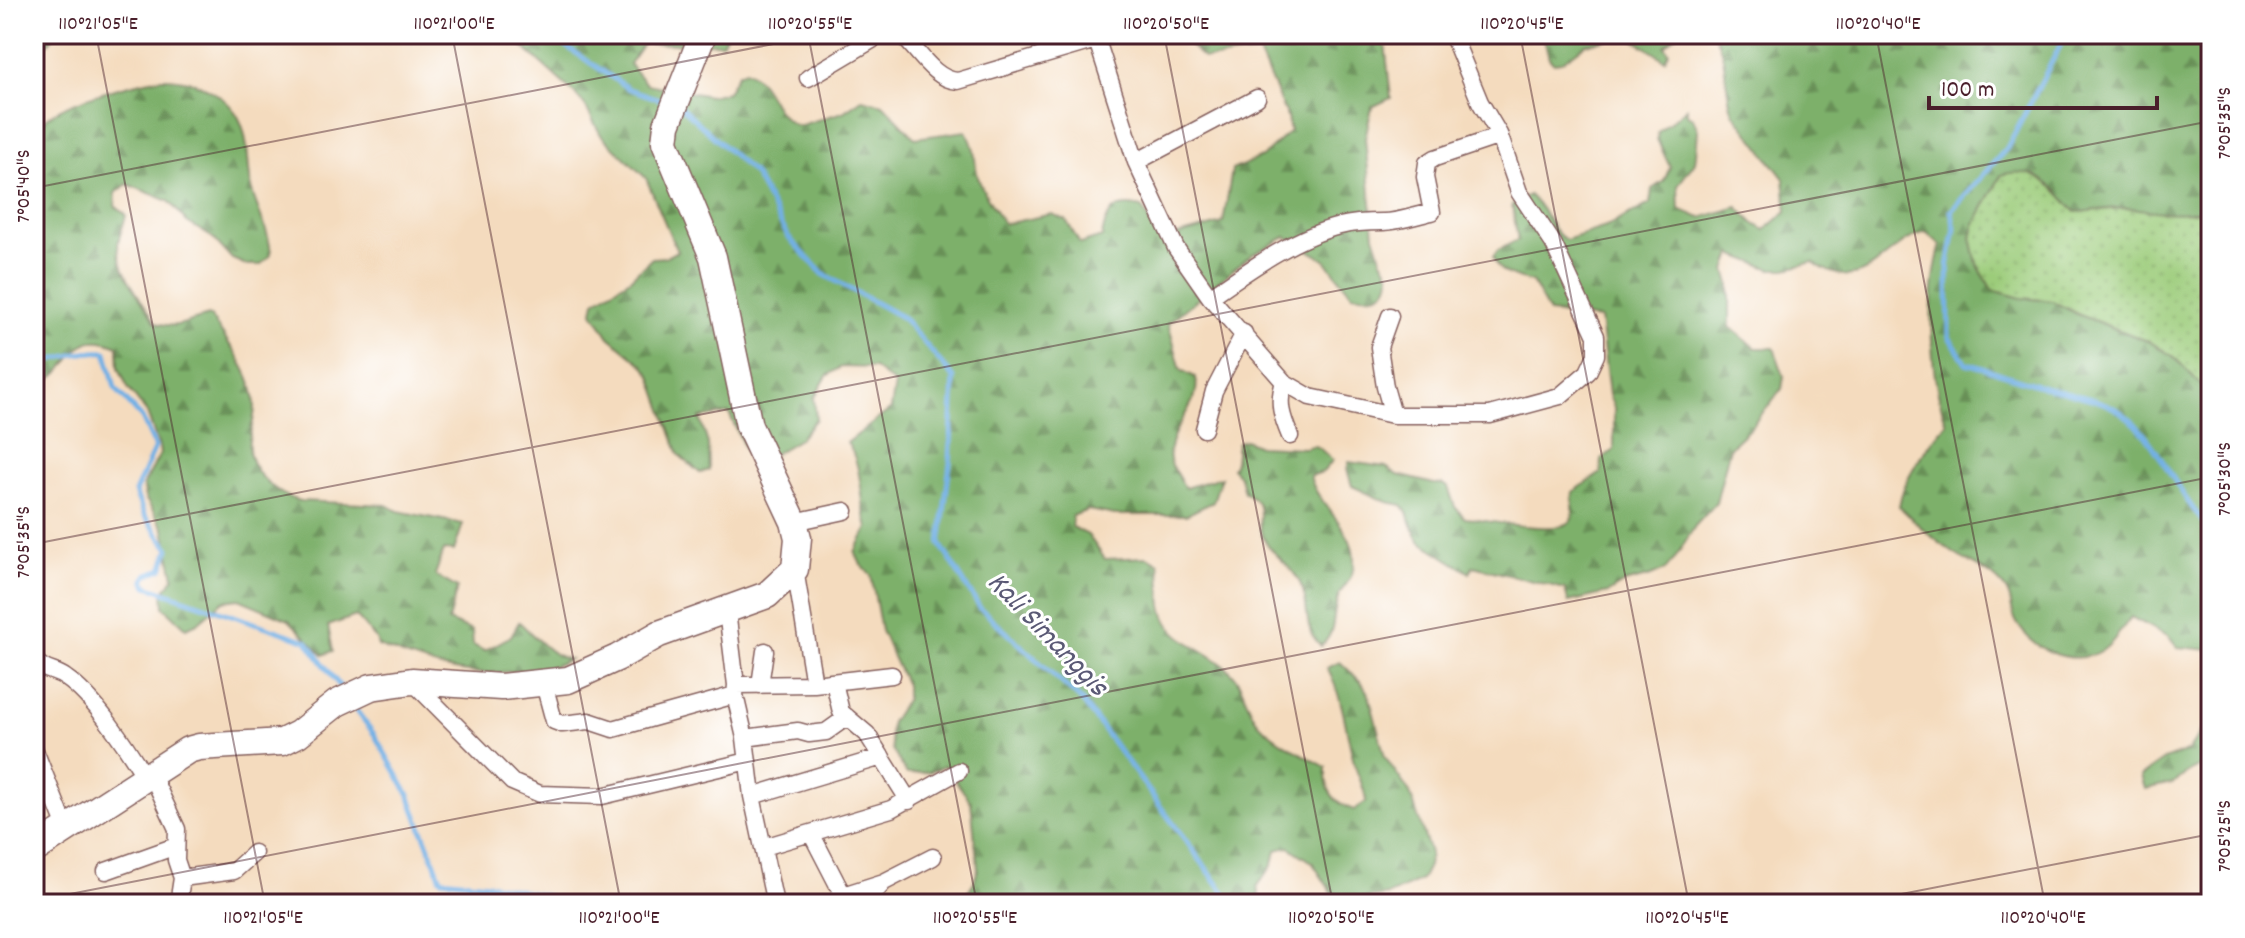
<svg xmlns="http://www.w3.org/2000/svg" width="2245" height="938" font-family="Dekko,sans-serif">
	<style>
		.grass { fill: url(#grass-dots); stroke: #737652; stroke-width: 2 }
		.forest { fill: url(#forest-firs); stroke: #64684a; stroke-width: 2 }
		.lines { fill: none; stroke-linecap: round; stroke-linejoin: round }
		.stream { stroke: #72b0e5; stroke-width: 5 }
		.minor-casing { stroke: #86615e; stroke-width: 19 }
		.primary-casing { stroke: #86615e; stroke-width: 29 }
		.minor { stroke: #fff; stroke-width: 16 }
		.primary { stroke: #fff; stroke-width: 26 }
		.ticks { fill: none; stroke: #4a1f2b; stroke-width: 2; stroke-opacity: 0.45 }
		.labels { text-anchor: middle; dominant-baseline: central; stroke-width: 6; stroke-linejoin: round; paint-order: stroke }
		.water-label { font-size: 30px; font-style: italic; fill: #5a5975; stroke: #fff }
		.neatline { fill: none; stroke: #4a1f2b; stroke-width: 3 }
		.ticks-label { font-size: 20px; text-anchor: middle; fill: #4a1f2b }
	</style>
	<defs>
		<pattern id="grass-dots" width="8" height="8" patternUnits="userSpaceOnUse" patternTransform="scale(2)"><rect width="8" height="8" fill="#9ccc7a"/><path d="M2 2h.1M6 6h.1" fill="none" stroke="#88af6a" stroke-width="1.8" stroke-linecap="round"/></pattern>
		<pattern id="forest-firs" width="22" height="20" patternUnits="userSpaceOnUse" patternTransform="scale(2)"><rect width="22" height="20" fill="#7db06a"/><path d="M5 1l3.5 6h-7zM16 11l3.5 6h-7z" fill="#688f57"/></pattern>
	</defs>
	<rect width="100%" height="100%" fill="#fff"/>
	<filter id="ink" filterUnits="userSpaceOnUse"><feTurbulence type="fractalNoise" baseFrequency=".0125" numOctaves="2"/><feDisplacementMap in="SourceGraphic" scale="16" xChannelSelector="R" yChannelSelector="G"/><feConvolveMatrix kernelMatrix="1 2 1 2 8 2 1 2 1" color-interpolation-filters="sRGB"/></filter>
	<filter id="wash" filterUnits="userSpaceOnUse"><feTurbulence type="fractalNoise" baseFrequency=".006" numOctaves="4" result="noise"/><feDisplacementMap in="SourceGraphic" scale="32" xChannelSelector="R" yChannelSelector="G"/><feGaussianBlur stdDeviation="1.8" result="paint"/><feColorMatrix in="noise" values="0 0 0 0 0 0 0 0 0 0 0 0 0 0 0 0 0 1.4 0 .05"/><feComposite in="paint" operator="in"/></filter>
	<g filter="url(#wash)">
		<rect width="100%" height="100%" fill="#f4dbbe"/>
		<path class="grass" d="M2016 171C2043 173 2059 192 2075 212L2126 208 2199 212 2211 205V401L2206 390 2174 357 2150 342 2077 314 2052 301 2021 298 1992 290 1977 264 1971 238 1974 225 2002 174Z"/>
		<path class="forest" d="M34 34H56L34 59Z
			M509 34H727L722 43 643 44 629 64 646 84 709 96 727 92 738 73 745 70C771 81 771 118 798 126L843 112 862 99 883 104 915 138 966 131C979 152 972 160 979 180 984 195 995 210 1004 224L1052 214 1066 220 1080 244 1102 237C1106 211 1116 201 1142 208L1160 240 1223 223 1232 170 1262 157 1290 131 1287 117 1259 53C1240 52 1223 60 1204 58L1190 46 1184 34H1384L1391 98 1372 107 1365 138 1374 235 1382 260 1390 274C1390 298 1370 297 1352 294L1324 259 1286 237 1251 255 1168 323 1181 370 1195 377C1205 403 1165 427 1170 460 1172 469 1181 480 1185 488L1221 477 1213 502 1186 515H1115L1088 510 1072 516V527L1088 535 1105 559 1147 557 1159 563C1163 583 1157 606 1169 624 1184 645 1210 652 1228 669 1243 682 1245 702 1255 718 1268 738 1305 755 1326 767 1325 790 1332 802 1354 810L1366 802C1365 788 1359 779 1355 766 1345 731 1345 701 1327 668L1340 662 1361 682 1369 695 1385 757 1410 793 1430 853 1428 866 1421 880 1389 895 1348 900 1334 896 1312 862 1289 847 1276 850 1273 864 1257 887 1261 904H960L974 882 978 869 971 802 945 766 929 772 907 774 892 750 890 736 891 722 906 699V685L881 631 871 575 861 565 855 552 868 528C860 503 863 463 847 443L891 409 895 384 874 368 841 367 827 376 814 398 816 419 799 439 774 454H747L729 413 700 418 708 444 709 470 700 473 679 455 651 376 643 365 609 337 593 312 595 301 630 279 652 258 666 257 677 251 646 178 601 135 584 104 574 93Z
			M1543 34H1678L1665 46 1669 52 1665 60 1627 35 1586 44 1561 62 1554 63 1549 58Z
			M1713 34H2211V205C2183 220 2155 209 2125 208 2109 208 2091 211 2075 212 2054 187 2037 165 2001 175L1974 225 1971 238 1977 264 1992 290 2021 298 2052 301 2077 314 2150 342 2174 357 2206 390 2211 401V650L2177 647 2168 636 2131 617C2122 628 2115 642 2103 650 2073 668 2034 651 2017 623 2007 605 2016 597 1997 580 1984 568 1969 563 1955 554 1935 540 1916 524 1899 506 1904 475 1927 447 1947 423 1928 377 1927 291 1941 245L1926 232C1882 244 1866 301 1813 262L1786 269H1771L1732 254 1726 270 1730 284V327L1755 348H1774L1784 376 1782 389 1750 428 1730 447 1716 503 1695 526 1674 560 1665 570 1651 576 1624 583 1608 593 1568 602 1565 589 1473 566 1470 573 1420 541C1411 531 1412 515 1402 505L1387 502 1352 486 1347 469 1349 462 1386 467 1398 475 1434 484H1442L1448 487 1455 507 1465 518C1485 520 1556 535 1570 522 1577 515 1571 502 1573 492L1601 473 1602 459 1614 450V408L1609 395 1600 319 1549 313 1532 282C1515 277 1498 275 1493 257L1498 250 1518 240 1512 205 1529 195C1545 207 1549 230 1566 240L1606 227 1650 204 1652 189 1664 181 1670 167 1657 139 1658 132 1687 108V115L1693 118 1698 130 1696 155 1695 162 1678 185 1679 209 1700 218 1738 207 1753 223 1765 230 1787 211 1784 179 1733 112C1723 88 1729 55 1713 34Z
			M161 78C196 77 238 97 245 136 249 154 248 172 252 191 258 212 270 233 271 255L260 265H246L232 259 213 238 187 222 169 201 127 184 116 193 115 206 126 215C124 225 118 236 118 246 119 273 143 301 156 323 180 330 187 320 210 316 225 339 247 365 253 391 258 410 252 423 249 440 245 468 276 496 301 501L386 505 398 511 463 524 454 551 444 550 435 575 457 588 448 621 472 631 473 645 484 651 511 636 519 622C533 634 551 658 569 659 540 674 535 670 504 672 456 677 422 662 378 646L376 639 356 616 328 626 333 651 323 655 289 620 239 599 223 601 198 623 186 628 164 607 163 593 174 577 164 529 145 498 143 486 160 454 159 447 147 413 128 388 119 368 118 346C82 331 80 350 59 372 51 380 41 385 34 394V134C39 127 44 119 51 115 72 99 134 83 161 78Z
			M1245 440 1259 446 1305 448C1319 441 1322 453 1333 460L1323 472 1310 476C1319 512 1364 531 1352 574 1349 583 1342 588 1339 595 1330 615 1339 629 1321 646 1300 625 1312 606 1300 583 1292 565 1273 556 1264 539 1252 518 1272 508 1244 492L1240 477 1232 468C1238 460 1234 451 1238 442Z
			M2211 721V763L2196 768 2172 783 2145 789 2141 776 2164 760 2188 751 2207 723Z"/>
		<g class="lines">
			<path class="stream" d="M548 34 629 89 668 102
				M2063 34 2062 42 2007 148 1951 211 1955 228 1948 267 1949 337 1966 363C1994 370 2020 381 2048 388 2088 399 2117 399 2144 434 2168 464 2183 503 2211 529
				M681 107 754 174 789 238 823 274 903 318 954 378 950 463 940 544 980 608 1082 701 1233 904
				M34 365C57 359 82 350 106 352L115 388 142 418 155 447 135 492 144 515 169 549 162 569 148 574 144 580 147 586 307 641 343 691
				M353 706 374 734 409 795 441 879 489 884 583 904"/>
		</g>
	</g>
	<g filter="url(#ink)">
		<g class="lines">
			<defs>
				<path id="minor" d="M901 34C918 50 934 80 958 81L1116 34
					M1095 34 1136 162 1176 248 1210 297 1284 382 1310 397 1393 415H1490L1560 396 1588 372 1596 355V336L1553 243 1519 192 1499 134 1480 102 1452 34
					M808 78 882 34
					M1136 162 1257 98
					M1210 297C1249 270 1294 237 1340 226 1355 222 1369 222 1383 222 1399 222 1417 215 1432 212L1425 177 1427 163 1435 158 1500 136
					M1390 316 1379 347 1385 387 1393 415
					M1284 382C1277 403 1282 417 1290 436
					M1204 429 1214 391 1244 333
					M794 522 845 511
					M795 569 814 684
					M727 611 736 685 735 695 745 738 752 796 775 904
					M34 659C45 673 54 669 66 678 94 697 127 747 145 777
					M412 681 512 782 540 794 602 796 748 761
					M834 682 841 712 867 734 909 801
					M544 684 554 721 562 724 589 721 613 729 735 695
					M736 685 814 684 892 675
					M760 685 765 651
					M745 738 798 731 809 734 826 732 847 717
					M34 748 66 828
					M151 773 177 829 176 860 182 878 178 904
					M752 796 882 757
					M812 835 843 895 884 882
					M764 847 891 809 959 771
					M106 871 176 846
					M182 878 234 871 254 853
					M864 904 884 882 933 857"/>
				<path id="primary" d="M34 850 188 750 199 747 282 742 298 734 337 703 371 687 412 681 501 687 568 680 617 658 659 634 767 595 795 569 798 538 794 522 749 426 713 257 665 142 667 125 703 34"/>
			</defs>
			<use href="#minor" class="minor-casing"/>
			<use href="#primary" class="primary-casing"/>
			<use href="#minor" class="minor"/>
			<use href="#primary" class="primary"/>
		</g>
	</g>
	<path class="ticks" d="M96 34 265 904M452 34 621 904M808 34 977 904M1164 34 1333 904M1520 34 1689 904M1876 34 2045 904M34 188 825 34M34 544 2211 121M34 901 2211 477M1850 904 2211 834"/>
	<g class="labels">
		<g class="water-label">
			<text transform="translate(1046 636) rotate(46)">Kali Simanggis</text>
		</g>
	</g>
	<rect width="2245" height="938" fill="none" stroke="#fff" stroke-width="88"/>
	<path d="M1929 96v12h228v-12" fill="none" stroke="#4a1f2b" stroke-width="4"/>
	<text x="1941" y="96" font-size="24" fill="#4a1f2b" stroke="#ffffff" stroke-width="6" paint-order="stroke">100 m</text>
	<rect x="44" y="44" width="2157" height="850" class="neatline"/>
	<g class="ticks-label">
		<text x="98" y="29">110°21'05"E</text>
		<text x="454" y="29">110°21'00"E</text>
		<text x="810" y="29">110°20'55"E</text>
		<text x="1166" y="29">110°20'50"E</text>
		<text x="1522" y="29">110°20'45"E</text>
		<text x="1878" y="29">110°20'40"E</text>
		<text transform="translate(2223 123) rotate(-90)" y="7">7°05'35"S</text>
		<text transform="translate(22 186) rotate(-90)" y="7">7°05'40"S</text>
		<text transform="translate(2223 479) rotate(-90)" y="7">7°05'30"S</text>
		<text transform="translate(22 542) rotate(-90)" y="7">7°05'35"S</text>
		<text transform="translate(2223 836) rotate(-90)" y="7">7°05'25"S</text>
		<text x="263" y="923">110°21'05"E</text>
		<text x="619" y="923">110°21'00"E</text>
		<text x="975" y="923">110°20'55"E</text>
		<text x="1331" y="923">110°20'50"E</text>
		<text x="1687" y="923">110°20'45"E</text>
		<text x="2043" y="923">110°20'40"E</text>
	</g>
</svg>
